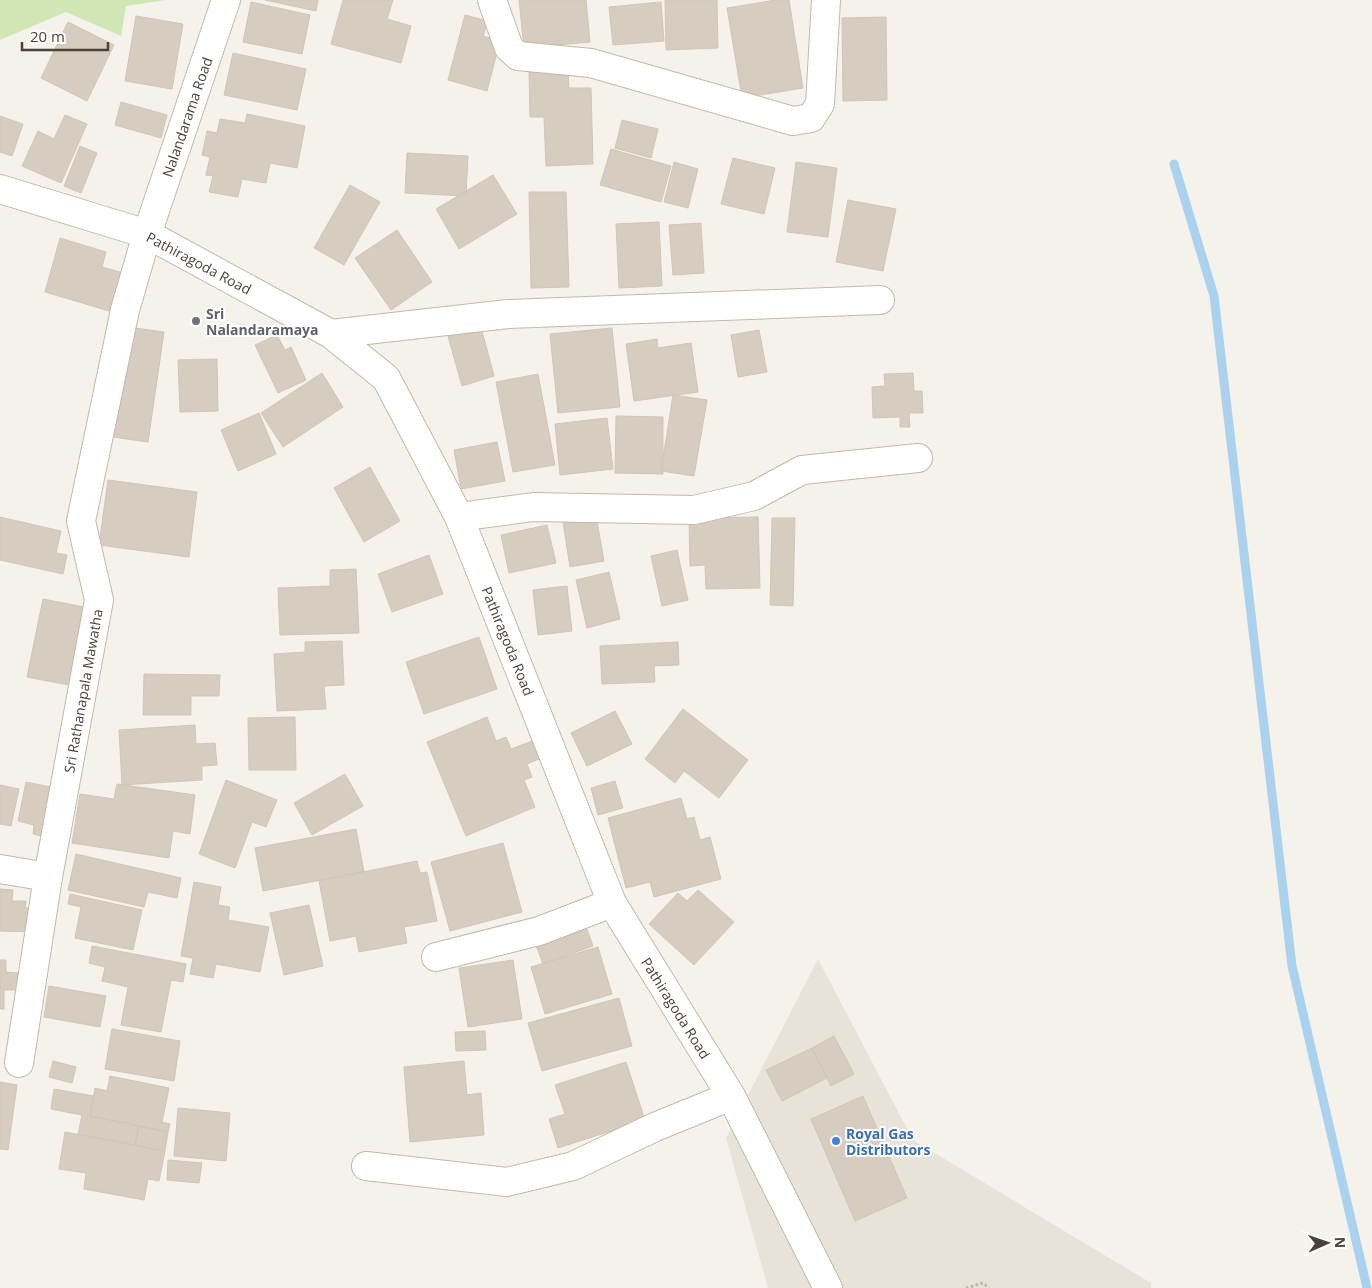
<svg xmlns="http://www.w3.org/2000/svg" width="1372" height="1288" font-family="'Open Sans',sans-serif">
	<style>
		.residential { fill: #e8e3d9 }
		.green { fill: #d0e7b5 }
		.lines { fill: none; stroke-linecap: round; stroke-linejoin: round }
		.stream { stroke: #aad2ee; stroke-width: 9 }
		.building { fill: #d6cdc0; stroke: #d1c5b4 }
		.minor-casing { stroke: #c0b9ad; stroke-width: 30 }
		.path { stroke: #c1b59f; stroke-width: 3; stroke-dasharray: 2.5 2.5; stroke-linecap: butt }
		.minor { stroke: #fff; stroke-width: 28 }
		.worship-dot { fill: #6b7280; stroke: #fff; stroke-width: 2 }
		.shop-dot { fill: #3f7fe0; stroke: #fff; stroke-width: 2 }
		.labels { text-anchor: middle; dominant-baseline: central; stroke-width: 4; stroke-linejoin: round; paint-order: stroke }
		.street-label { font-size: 14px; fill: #494239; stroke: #fff }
		.worship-label { font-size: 14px; font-weight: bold; fill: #5b616d; stroke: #fff; text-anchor: start }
		.shop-label { font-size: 14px; font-weight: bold; fill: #366cbe; stroke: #fff; text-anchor: start }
	</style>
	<rect width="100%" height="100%" fill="#f5f2eb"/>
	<path class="residential" d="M818 959 913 1140 1151 1283V1288H768L726 1138Z"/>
	<path class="green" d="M0 0H166L126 6 121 36 66 12 0 40Z"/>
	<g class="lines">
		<path class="stream" d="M1174 164 1214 296 1292 966 1367 1288"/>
	</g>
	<path class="building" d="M265 0H318L316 11Z
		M343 0H393L387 19 411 26 401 63 331 44Z
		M519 0H586L590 42 524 48Z
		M665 0H717L718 48 666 50Z
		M776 0H789L803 88 742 98 727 8Z
		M251 2 310 15 302 54 243 42Z
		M661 2 664 41 613 45 609 7Z
		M465 15 488 21 483 36 500 41 487 91 448 80Z
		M136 16 183 24 172 89 125 81Z
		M886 17 887 100 843 101 842 18Z
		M68 22 114 45 87 101 41 78Z
		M233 53 306 69 297 110 224 95Z
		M568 69 569 88H591L593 164 546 166 544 117H530L529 70Z
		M121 102 167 115 161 138 115 125Z
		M247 114 305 126 297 168 270 163 266 183 242 179 238 197 209 192 213 176 206 175 210 157 202 155 207 131 217 133 220 119 245 123Z
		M65 115 87 124 61 183 22 166 38 131 54 139Z
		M0 116 23 124 12 156 0 152Z
		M622 120 658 129 651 158 615 148Z
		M80 146 97 153 81 193 64 186Z
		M611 149 671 166 661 202 600 185Z
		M407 153 468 156 466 196 405 193Z
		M733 158 775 168 764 214 721 204Z
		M674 162 698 169 688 208 664 202Z
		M796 162 837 168 828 237 787 232Z
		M493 175 517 214 459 249 436 209Z
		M350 185 380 202 344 265 314 248Z
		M529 192H566L569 287 531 288Z
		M848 200 896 209 883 271 836 262Z
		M659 222 662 286 619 288 616 224Z
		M701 223 704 273 673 275 669 225Z
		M397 230 432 282 391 310 355 258Z
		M60 238 106 252 102 267 127 274 116 313 45 292Z
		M128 327 164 332 148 442 113 437Z
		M481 327 494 376 462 386 448 336Z
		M612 328 620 407 558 413 550 334Z
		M759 330 767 372 738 377 731 335Z
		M277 335 285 350 291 347 306 380 278 393 255 345Z
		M657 339 658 348 691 343 698 392 634 401 626 344Z
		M217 359 218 411 180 412 178 360Z
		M322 373 343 407 283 447 261 413Z
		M913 373 914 391H922L923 413H909L910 427H900V417L873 418 872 387 885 386 884 374Z
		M538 374 555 465 513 472 496 382Z
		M673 395 707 400 694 476 661 471Z
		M259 413 276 454 238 471 221 430Z
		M616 416 663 417V474L615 473Z
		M607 418 613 469 560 475 555 424Z
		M497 442 505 481 461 489 454 450Z
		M370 467 400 521 364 542 334 488Z
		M108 480 197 492 189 557 99 545Z
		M595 510 604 561 570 567 562 516Z
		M0 517 61 531 56 553 67 555 63 574 0 560Z
		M758 517 760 588 706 589 705 565 690 566 689 518Z
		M772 518H795L793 606 770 605Z
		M547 525 556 563 509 573 501 535Z
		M677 550 688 600 662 606 651 556Z
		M429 555 443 594 392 612 378 574Z
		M356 569 359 633 280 635 278 588 330 586V570Z
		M609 572 620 619 587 628 576 580Z
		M567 586 572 631 538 635 533 590Z
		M43 599 84 607 69 685 27 677Z
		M479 637 497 689 424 714 406 662Z
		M342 641 344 685 324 686 326 709 277 711 274 654 305 652V642Z
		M678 642 679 665 654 666 655 682 602 684 600 646Z
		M144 674 220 675 219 696H191V715H143Z
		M683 709 748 760 719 798 684 771 675 783 645 759Z
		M615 711 632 744 587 766 571 733Z
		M295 717 296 770H249L248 718Z
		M487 717 496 741 506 737 511 749 532 741 539 759 527 764 532 777 524 780 535 807 466 836 427 742Z
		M195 725 196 744 215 743 217 765 202 766V780L122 785 119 730Z
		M345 774 363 806 312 835 294 803Z
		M226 780 277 800 266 827 252 822 235 868 199 854Z
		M615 781 623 808 598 815 591 788Z
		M26 782 61 789 50 838 33 834 34 825 18 821Z
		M117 784 195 795 190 834 173 831 169 858 72 843 80 794 114 799Z
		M0 785 19 789 11 826 0 824Z
		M681 798 687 819 694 817 700 840 710 837 721 879 654 897 650 882 626 888 608 818Z
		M356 829 364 872 263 891 255 848Z
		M503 843 522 912 450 931 431 862Z
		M76 854 181 878 177 898 148 892 144 907 68 890Z
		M417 861 420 873 427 872 437 921 404 927 407 943 359 952 356 936 330 941 319 881Z
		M194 882 221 887 218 905 230 907 228 920 269 927 260 972 216 964 213 978 190 974 193 958 181 956Z
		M0 889 13 890 12 901H26L25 908H34L33 932 0 931Z
		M698 890 734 922 694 965 649 924 678 893 687 901Z
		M70 894 142 910 133 950 75 938 81 907 68 904Z
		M309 905 323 966 284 975 270 913Z
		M586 927 593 946 543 964 536 945Z
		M92 946 186 964 183 982 171 980 161 1032 121 1025 128 987 102 981 105 967 89 963Z
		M598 947 612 994 545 1014 531 967Z
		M0 960H6V972L18 973V990H4V1009H0Z
		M513 960 522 1019 468 1027 459 968Z
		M49 986 106 996 100 1027 44 1017Z
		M619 998 632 1046 542 1071 528 1023Z
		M112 1029 180 1041 174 1081 105 1069Z
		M485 1031 486 1050 456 1051 455 1032Z
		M834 1036 854 1074 831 1086 812 1048Z
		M812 1048 827 1078 782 1101 766 1070Z
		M53 1061 76 1067 72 1083 49 1077Z
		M464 1061 467 1095 481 1093 484 1135 410 1142 404 1067Z
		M626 1062 645 1120 558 1148 549 1119 565 1114 555 1085Z
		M110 1076 169 1088 162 1122 170 1124 168 1132 90 1116 95 1088 107 1091Z
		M0 1082 17 1085 8 1150 0 1149Z
		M54 1089 94 1096 90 1116 139 1126 135 1145 78 1134 82 1115 51 1109Z
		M863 1096 907 1198 855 1221 811 1119Z
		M178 1108 230 1113 226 1161 174 1156Z
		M139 1126 168 1132 165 1151 135 1145Z
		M65 1132 165 1151 159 1181 148 1179 144 1200 84 1189 86 1173 59 1169Z
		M168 1160 202 1163 199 1183 167 1180Z"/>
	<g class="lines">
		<defs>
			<path id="minor" d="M492 0 509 48 518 56 591 63 793 121 811 118 820 104 826 0
				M0 189 147 234 331 334 386 378 459 517 612 903 731 1096 828 1288
				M331 334 508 314 880 300
				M459 517 533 507 694 510 754 496 802 470 918 458
				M0 869 48 877
				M436 957 539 931 612 903
				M19 1063 48 877 99 600 81 521 125 310 147 234 226 0
				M366 1166 507 1182 573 1166 655 1127 731 1096"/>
		</defs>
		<use href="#minor" class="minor-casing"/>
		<path class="path" d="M966 1288 983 1283 989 1288"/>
		<use href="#minor" class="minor"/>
	</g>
	<circle class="worship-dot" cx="196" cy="321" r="5"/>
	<circle class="shop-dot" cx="836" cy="1141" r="5"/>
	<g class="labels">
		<g class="street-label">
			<text transform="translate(187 117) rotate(-71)">Nalandarama Road</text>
			<text transform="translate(199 263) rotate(28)">Pathiragoda Road</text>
			<text transform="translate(508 641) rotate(68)">Pathiragoda Road</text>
			<text transform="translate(83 691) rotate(-80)">Sri Rathanapala Mawatha</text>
			<text transform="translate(676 1008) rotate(58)">Pathiragoda Road</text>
		</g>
		<g class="worship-label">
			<text x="206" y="313">Sri<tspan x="206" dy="16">Nalandaramaya</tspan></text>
		</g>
		<g class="shop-label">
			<text x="846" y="1133">Royal Gas<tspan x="846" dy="16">Distributors</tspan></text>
		</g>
	</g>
	<g transform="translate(1327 1243) rotate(88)" stroke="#ffffff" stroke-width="4" paint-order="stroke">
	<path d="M0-4L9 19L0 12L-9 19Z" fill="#494239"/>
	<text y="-8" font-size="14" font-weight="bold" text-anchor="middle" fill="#494239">N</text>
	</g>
	<path d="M22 42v8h86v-8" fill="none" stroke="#494239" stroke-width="2.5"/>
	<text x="30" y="42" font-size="15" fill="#494239" stroke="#ffffff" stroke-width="4" paint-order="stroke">20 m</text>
</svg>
